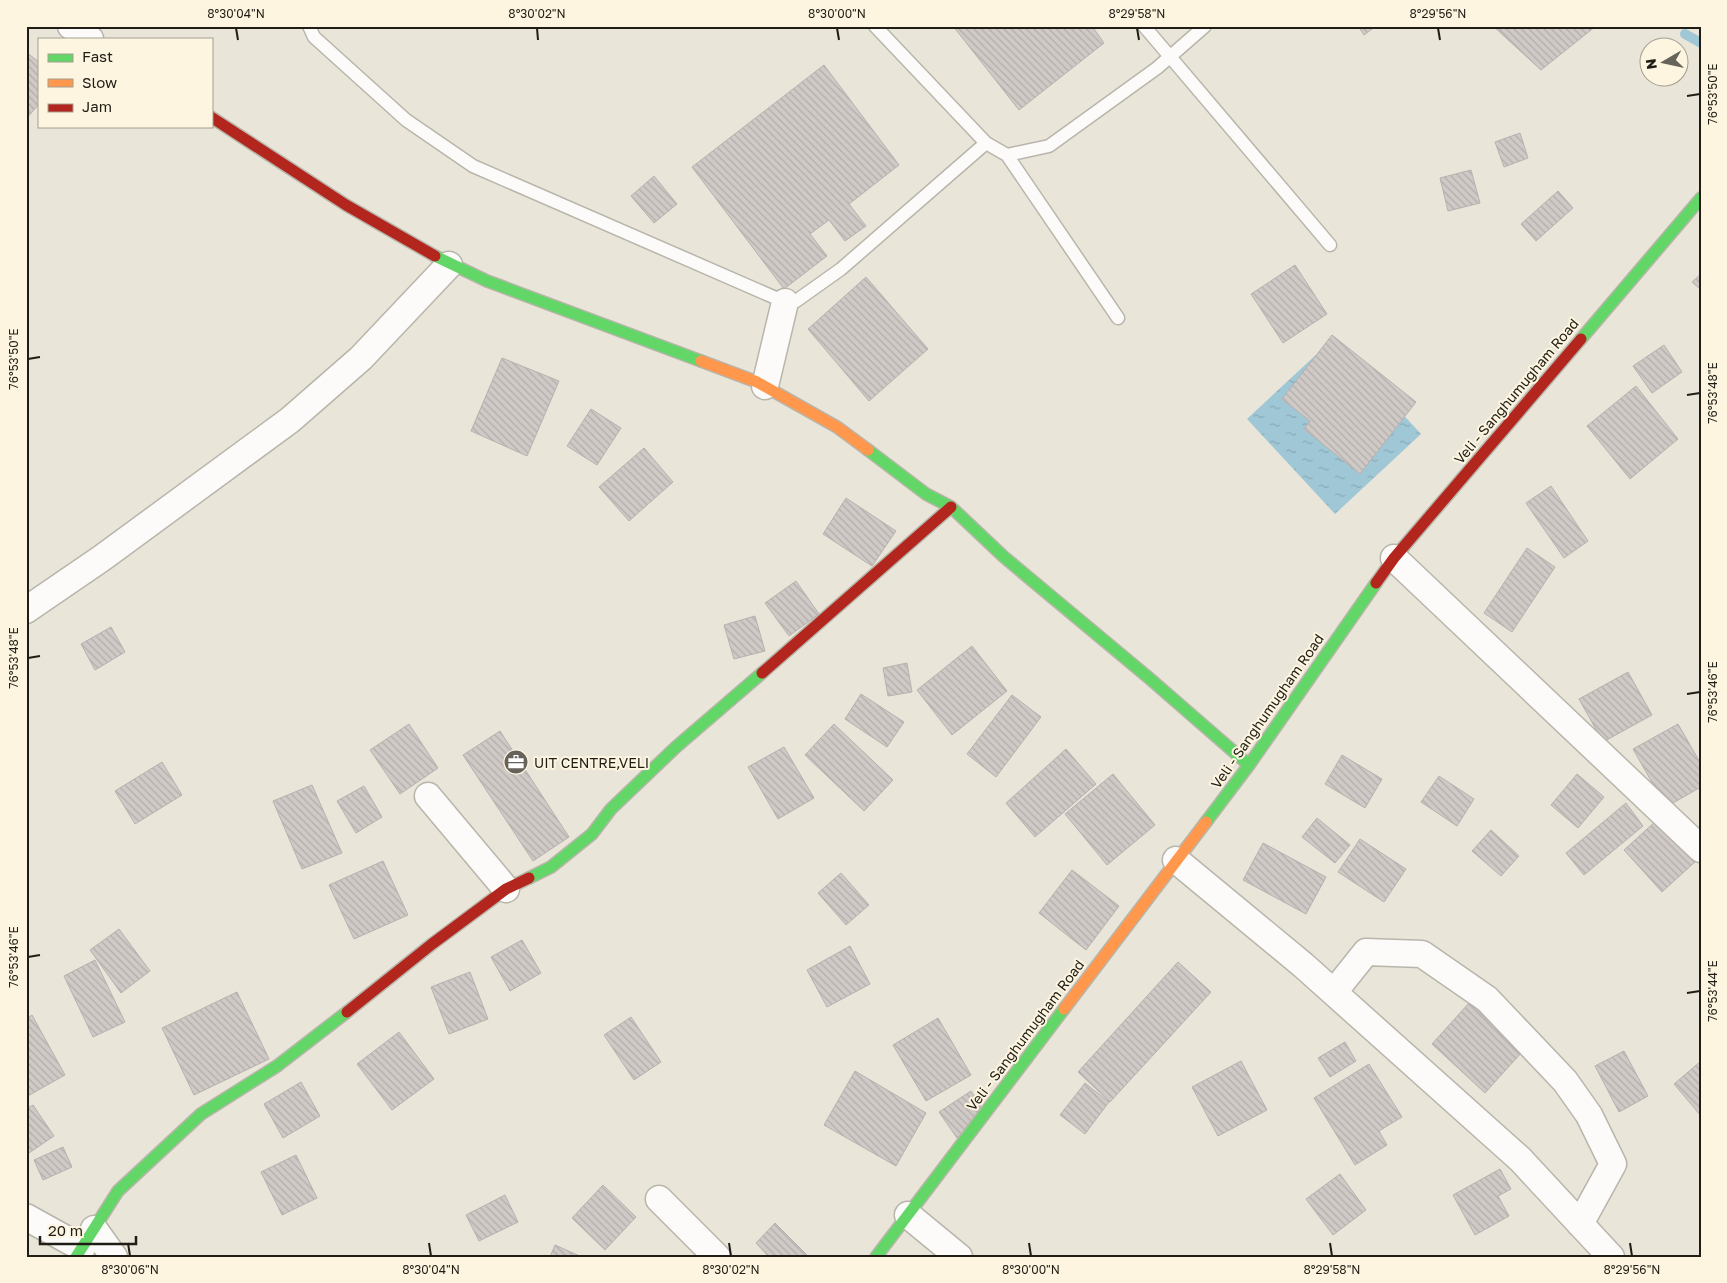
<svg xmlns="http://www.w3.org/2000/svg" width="1727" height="1283" font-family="'Golos Text',sans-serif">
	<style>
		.water { fill: url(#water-ripples) }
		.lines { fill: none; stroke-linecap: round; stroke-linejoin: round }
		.stream { stroke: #9fc7d6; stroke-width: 10 }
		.building { fill: url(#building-back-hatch); stroke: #b7b1af }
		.lane-casing { stroke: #b8b5ab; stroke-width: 15 }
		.street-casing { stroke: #b8b5ab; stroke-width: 29 }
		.fast-casing { stroke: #b8b5ab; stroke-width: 14 }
		.slow-casing { stroke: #b8b5ab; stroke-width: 14 }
		.jam-casing { stroke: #b8b5ab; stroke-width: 14 }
		.lane { stroke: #fcfbf9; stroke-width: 12 }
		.street { stroke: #fcfbf9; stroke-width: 26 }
		.fast { stroke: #63d668; stroke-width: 11 }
		.slow { stroke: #ff974d; stroke-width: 11 }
		.jam { stroke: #b3261e; stroke-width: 11 }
		.ticks { fill: none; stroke: #1f1d15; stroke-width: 2 }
		.labels { text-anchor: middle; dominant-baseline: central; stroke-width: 4; stroke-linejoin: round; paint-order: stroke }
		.street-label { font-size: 14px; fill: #1f1d15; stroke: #fdf5e0 }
		.poi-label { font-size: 14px; fill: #1f1d15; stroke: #fdf5e0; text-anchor: start }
		.neatline { fill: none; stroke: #1f1d15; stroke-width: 2 }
		.ticks-label { font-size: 12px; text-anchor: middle; fill: #1f1d15 }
	</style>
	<defs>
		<pattern id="water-ripples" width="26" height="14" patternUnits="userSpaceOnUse" patternTransform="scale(1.25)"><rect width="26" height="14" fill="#9fc7d6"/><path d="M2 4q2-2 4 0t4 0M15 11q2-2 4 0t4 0" fill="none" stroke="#88aab7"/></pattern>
		<pattern id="building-back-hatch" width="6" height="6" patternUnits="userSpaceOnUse" patternTransform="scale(1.25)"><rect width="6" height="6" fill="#d0cac7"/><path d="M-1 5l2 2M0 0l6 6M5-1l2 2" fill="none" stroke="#b2adaa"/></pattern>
	</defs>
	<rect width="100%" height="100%" fill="#eae5d9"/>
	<path class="water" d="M1333 339 1421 434 1335 514 1247 419Z"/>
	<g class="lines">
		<path class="stream" d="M1685 34 1701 43"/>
	</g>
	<path class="building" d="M953 26H1092L1104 43 1019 110Z
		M1358 26H1376L1364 35Z
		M1493 26H1596L1541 70Z
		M26 52 39 62V104L26 119Z
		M824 65 899 165 849 204 866 226 845 241 829 220 810 234 827 256 784 289 692 167Z
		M1520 133 1528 158 1504 167 1495 142Z
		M1471 170 1480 203 1448 211 1440 178Z
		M654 176 677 204 654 223 631 196Z
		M1558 191 1573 208 1536 241 1521 224Z
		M1295 265 1327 314 1283 343 1251 294Z
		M1701 274V290L1692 282Z
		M866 277 928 349 869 401 808 329Z
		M1332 335 1416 402 1360 474 1304 429 1310 421 1282 399Z
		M1664 345 1682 372 1652 393 1633 366Z
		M502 358 559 381 527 456 471 431Z
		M1636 386 1678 439 1630 479 1587 426Z
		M591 409 621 428 597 465 567 446Z
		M644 448 673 482 629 521 599 487Z
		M1551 486 1588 541 1564 558 1526 503Z
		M846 498 896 531 872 566 823 534Z
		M1527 548 1555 567 1512 632 1484 613Z
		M796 581 819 614 789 636 765 603Z
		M755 616 765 651 734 659 724 625Z
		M111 627 125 652 95 670 81 644Z
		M972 646 1007 691 952 735 917 690Z
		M907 663 912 692 888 696 883 668Z
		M1628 672 1652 715 1603 742 1579 699Z
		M861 694 904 722 887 747 845 719Z
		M1012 695 1041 717 996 777 967 754Z
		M409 724 438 768 400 794 370 750Z
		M834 724 893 780 864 811 805 755Z
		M1678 724 1701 764V787L1666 807 1633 749Z
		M500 731 569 837 533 861 463 755Z
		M784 747 814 798 778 819 748 767Z
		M1066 749 1096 784 1035 837 1006 803Z
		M1342 755 1382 779 1365 808 1325 784Z
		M162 762 182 795 135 824 115 791Z
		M1113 774 1155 825 1107 865 1065 814Z
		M1577 774 1604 797 1578 828 1551 805Z
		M1439 776 1474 799 1457 826 1421 802Z
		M312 785 342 853 302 869 273 801Z
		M364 786 382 817 356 833 337 801Z
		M1626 803 1643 826 1584 875 1566 853Z
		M1317 818 1350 845 1335 863 1302 837Z
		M1657 820 1695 862 1662 892 1624 850Z
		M1491 830 1519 856 1501 876 1472 851Z
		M1360 839 1406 869 1384 902 1338 872Z
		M1263 843 1326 877 1306 914 1243 880Z
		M383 861 408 915 354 939 329 885Z
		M1072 870 1119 906 1086 950 1039 913Z
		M841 873 869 905 846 925 818 893Z
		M119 929 150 971 121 993 90 950Z
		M522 940 541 973 510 991 491 957Z
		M850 946 870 984 827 1007 807 970Z
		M95 960 125 1022 93 1037 64 976Z
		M1178 962 1211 992 1110 1102 1078 1072Z
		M470 972 488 1019 449 1034 431 987Z
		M237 992 269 1059 194 1095 162 1028Z
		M1469 1003 1522 1052 1485 1093 1432 1044Z
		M32 1015 65 1075 26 1097V1019Z
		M631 1017 661 1062 634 1080 604 1035Z
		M938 1018 971 1075 926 1101 893 1045Z
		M399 1032 434 1079 392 1110 357 1064Z
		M1345 1042 1356 1061 1330 1077 1318 1058Z
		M1624 1051 1648 1096 1619 1112 1595 1066Z
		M1241 1061 1267 1110 1218 1136 1192 1087Z
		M1701 1061V1116L1674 1084Z
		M1369 1064 1402 1117 1379 1131 1387 1145 1355 1165 1314 1098Z
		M855 1071 926 1113 896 1166 824 1125Z
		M301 1082 320 1116 283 1138 264 1104Z
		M1085 1083 1109 1102 1085 1134 1060 1115Z
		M971 1091 988 1117 957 1138 939 1112Z
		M33 1105 54 1136 26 1155V1109Z
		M63 1147 72 1167 43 1180 34 1160Z
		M296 1155 317 1198 282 1215 261 1172Z
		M1500 1169 1511 1189 1498 1196 1509 1216 1475 1235 1453 1195Z
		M1340 1174 1366 1210 1333 1235 1306 1199Z
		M603 1185 636 1217 605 1250 572 1218Z
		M505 1195 518 1222 479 1241 466 1215Z
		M775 1223 807 1255 806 1257H769L756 1243Z
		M555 1245 582 1257H550Z"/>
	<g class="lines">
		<defs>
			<path id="lane" d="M309 26 314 37 406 120 473 166 785 302 796 301 841 269 986 143
				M875 26 986 143 1007 155 1049 146 1157 68 1205 26
				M1144 26 1330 245
				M1007 155 1118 318"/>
			<path id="street" d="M71 26 90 39
				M765 386 785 302
				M1394 558 1701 849
				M26 610 102 558 290 420 361 358 449 265
				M428 796 506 889
				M1176 860 1303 965 1520 1159 1611 1257
				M1334 992 1366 952 1422 954 1487 999 1565 1081 1589 1115 1613 1164 1580 1224
				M659 1199 717 1257
				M908 1215 959 1257
				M26 1217 82 1248
				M94 1229 114 1257"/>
			<path id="fast" d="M435 256 487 281 701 361
				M1581 339 1701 198
				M868 450 926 494 951 507 1004 557 1149 678 1249 765
				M1206 822 1249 765 1376 583
				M529 878 551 867 592 834 611 809 676 747 762 673
				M76 1257 118 1191 201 1114 277 1066 347 1012
				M876 1257 1064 1009"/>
			<path id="slow" d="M701 361 757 382 837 427 868 450
				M1064 1009 1206 822"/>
			<path id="jam" d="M211 117 346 205 435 256
				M1376 583 1394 558 1581 339
				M762 673 951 507
				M347 1012 432 944 506 889 529 878"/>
		</defs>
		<use href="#lane" class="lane-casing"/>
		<use href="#street" class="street-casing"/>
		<use href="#fast" class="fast-casing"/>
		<use href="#slow" class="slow-casing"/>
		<use href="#jam" class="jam-casing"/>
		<use href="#lane" class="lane"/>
		<use href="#street" class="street"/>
		<use href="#fast" class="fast"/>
		<use href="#slow" class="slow"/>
		<use href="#jam" class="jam"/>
	</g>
	<path class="ticks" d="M236 28 238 40M537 28 538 40M837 28 839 40M1137 28 1139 40M1438 28 1440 40M1687 96 1700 94M28 359 40 357M1687 395 1700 393M28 658 40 656M1687 694 1700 692M28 957 40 955M1687 993 1700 991M128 1243 130 1256M429 1243 431 1256M729 1243 731 1256M1029 1243 1031 1256M1330 1243 1332 1256M1630 1243 1632 1256"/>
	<defs>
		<symbol id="office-disc" viewBox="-11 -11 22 22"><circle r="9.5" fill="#66635a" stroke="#fdf5e0"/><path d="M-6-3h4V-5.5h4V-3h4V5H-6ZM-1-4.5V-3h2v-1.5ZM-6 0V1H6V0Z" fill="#fff"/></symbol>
	</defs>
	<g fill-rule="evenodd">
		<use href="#office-disc" x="502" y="748" width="28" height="28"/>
	</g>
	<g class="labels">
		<g class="street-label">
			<text transform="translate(1516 391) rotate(-50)">Veli - Sanghumugham Road</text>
			<text transform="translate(1267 711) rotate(-55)">Veli - Sanghumugham Road</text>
			<text transform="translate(1025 1035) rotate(-53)">Veli - Sanghumugham Road</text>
		</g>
		<g class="poi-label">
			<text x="534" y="762">UIT CENTRE,VELI</text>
		</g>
	</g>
	<rect width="1727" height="1283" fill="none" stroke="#fdf5e0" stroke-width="55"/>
	<rect x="38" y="38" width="175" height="90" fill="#fdf5e0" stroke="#a49f8f"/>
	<rect x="48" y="54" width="25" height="8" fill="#63d668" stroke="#a49f8f"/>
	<text x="82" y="62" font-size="15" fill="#1f1d15">Fast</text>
	<rect x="48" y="79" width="25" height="8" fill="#ff974d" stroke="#a49f8f"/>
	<text x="82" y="88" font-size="15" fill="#1f1d15">Slow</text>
	<rect x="48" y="104" width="25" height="8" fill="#b3261e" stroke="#a49f8f"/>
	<text x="82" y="112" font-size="15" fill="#1f1d15">Jam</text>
	<g transform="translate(1664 62) rotate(261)"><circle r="24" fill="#fdf5e0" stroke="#a49f8f"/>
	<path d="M0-4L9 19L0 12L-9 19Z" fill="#66635a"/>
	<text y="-8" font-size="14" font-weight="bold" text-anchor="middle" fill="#1f1d15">N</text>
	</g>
	<path d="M40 1236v8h96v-8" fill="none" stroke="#1f1d15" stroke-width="2.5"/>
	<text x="48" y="1236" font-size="15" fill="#1f1d15" stroke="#fdf5e0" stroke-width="4" paint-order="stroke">20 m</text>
	<rect x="28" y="28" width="1672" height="1228" class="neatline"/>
	<g class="ticks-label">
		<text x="236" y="18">8°30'04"N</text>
		<text x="537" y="18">8°30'02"N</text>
		<text x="837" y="18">8°30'00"N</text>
		<text x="1137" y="18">8°29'58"N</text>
		<text x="1438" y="18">8°29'56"N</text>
		<text transform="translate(1713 94) rotate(-90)" y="4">76°53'50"E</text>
		<text transform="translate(14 359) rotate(-90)" y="4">76°53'50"E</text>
		<text transform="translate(1713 393) rotate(-90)" y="4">76°53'48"E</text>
		<text transform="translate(14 658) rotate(-90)" y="4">76°53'48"E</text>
		<text transform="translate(1713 692) rotate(-90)" y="4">76°53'46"E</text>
		<text transform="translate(14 957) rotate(-90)" y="4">76°53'46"E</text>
		<text transform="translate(1713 991) rotate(-90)" y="4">76°53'44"E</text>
		<text x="130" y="1274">8°30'06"N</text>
		<text x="431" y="1274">8°30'04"N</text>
		<text x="731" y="1274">8°30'02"N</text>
		<text x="1031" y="1274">8°30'00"N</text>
		<text x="1332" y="1274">8°29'58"N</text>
		<text x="1632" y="1274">8°29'56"N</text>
	</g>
</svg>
